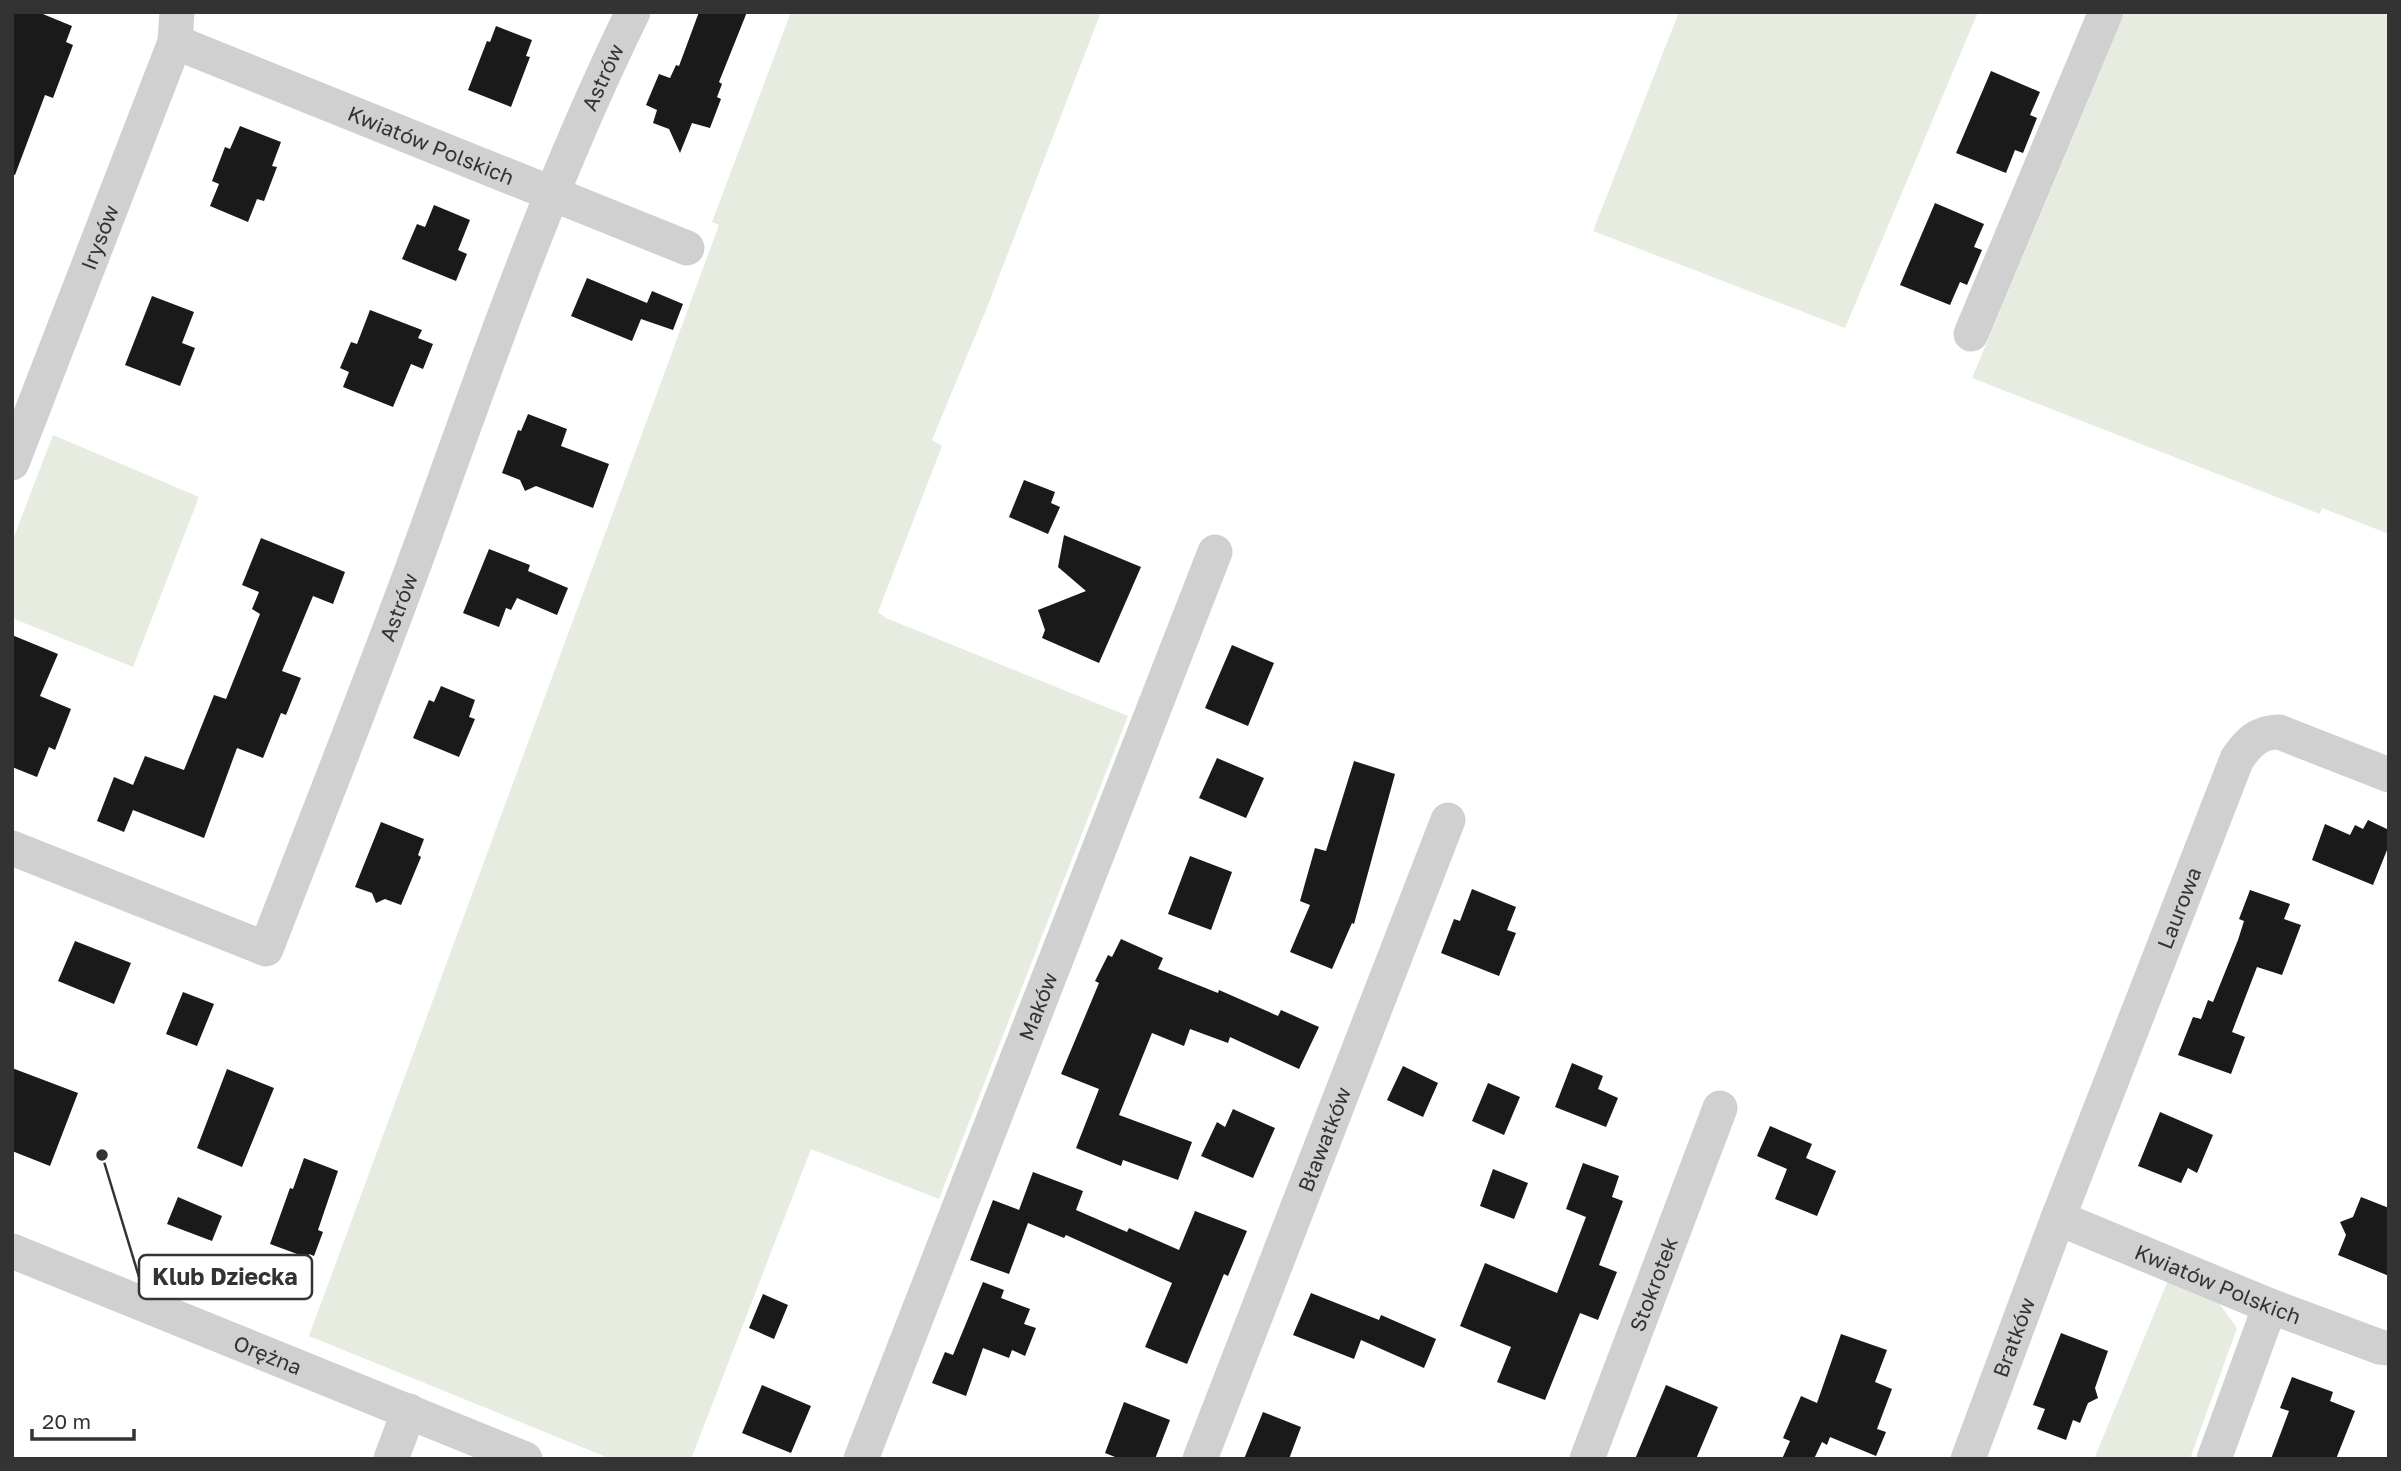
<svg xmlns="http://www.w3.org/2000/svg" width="2401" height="1471" font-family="'Golos Text',sans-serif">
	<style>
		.green { fill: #e6ecdf }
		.building { fill: #1a1a1a }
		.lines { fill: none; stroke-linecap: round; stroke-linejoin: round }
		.minor { stroke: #d0d0d0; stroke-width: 35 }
		.labels { text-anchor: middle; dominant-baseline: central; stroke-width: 7; stroke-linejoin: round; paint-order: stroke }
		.street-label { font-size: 21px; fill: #333; stroke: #fff }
		.leader { fill: none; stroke: #333; stroke-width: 2.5 }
		.callout-dot { fill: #333; stroke: #fff; stroke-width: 2.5 }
		.callout { fill: #fff; stroke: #333; stroke-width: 2.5 }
		.callout-label { font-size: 23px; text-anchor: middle; font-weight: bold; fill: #333 }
	</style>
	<rect width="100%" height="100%" fill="#fff"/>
	<path class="green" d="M791 12H1101L986 310 932 440 942 446 878 612 886 618 1128 716 939 1199 811 1149 691 1459H611L309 1336 719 225 712 222Z
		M1679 12H1978L1845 328 1593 231Z
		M2125 12H2389V534L2322 508 2320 514 1972 378Z
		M53 435 199 497 133 667 12 618V542Z
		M2169 1278 2213 1295 2237 1328 2190 1459H2094Z"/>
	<path class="building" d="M12 12H38L72 26 66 42 73 45 53 98 45 95 15 175 12 174Z
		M699 12H747L719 82 722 84 717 97 721 99 710 128 692 123 680 153 669 129 653 123 657 110 646 105 659 74 670 78 676 65 679 66Z
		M496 26 532 40 526 56 530 57 511 107 468 90 487 41 490 42Z
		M1991 71 2040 92 2030 115 2037 118 2023 153 2015 150 2006 173 1956 153Z
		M240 126 281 142 272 166 277 167 264 201 257 199 248 222 210 206 219 184 212 181 225 147 230 149Z
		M1935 203 1984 224 1974 247 1982 250 1967 285 1960 282 1950 305 1900 285Z
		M434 205 470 220 458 250 467 254 456 281 402 259 417 224 425 227Z
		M587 278 647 303 652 291 683 304 673 330 641 319 632 341 571 316Z
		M152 296 194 312 182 343 195 348 180 386 125 365Z
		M370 310 422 330 418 338 433 344 423 369 411 364 393 407 343 387 349 372 340 368 351 342 357 344Z
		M528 414 567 429 561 446 609 464 593 508 536 486 525 491 520 480 502 473 518 430 521 431Z
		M1024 480 1055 492 1051 503 1060 507 1048 534 1009 517Z
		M1064 535 1141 567 1099 663 1042 638 1045 630 1038 610 1086 591 1058 567Z
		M261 538 345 572 333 604 313 596 282 671 301 678 286 715 281 713 263 758 237 748 204 838 133 810 124 832 97 821 114 777 133 785 145 756 184 770 214 695 226 699 260 614 252 609 259 592 242 585Z
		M489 549 530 565 528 571 568 588 557 615 517 598 511 610 506 608 499 627 463 613Z
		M12 635 58 654 40 696 71 709 55 750 49 747 37 777 12 767Z
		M1232 645 1274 663 1248 726 1205 708Z
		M441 686 475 700 469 717 475 719 459 757 413 738 429 700 434 702Z
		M1217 758 1264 778 1246 818 1199 798Z
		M1354 761 1395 774 1354 924 1352 923 1332 969 1290 952 1310 905 1300 901 1315 848 1326 851Z
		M2368 820 2389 830V845L2373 885 2312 860 2325 824 2350 835 2355 825 2363 829Z
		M381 822 424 839 418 855 421 857 401 905 385 899 376 903 372 893 355 887Z
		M1190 856 1232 872 1211 930 1168 914Z
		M1472 889 1516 907 1507 930 1516 933 1499 976 1441 953 1454 919 1460 921Z
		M2250 890 2290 904 2284 919 2301 925 2282 975 2257 967 2232 1032 2245 1037 2231 1074 2178 1055 2193 1017 2201 1019 2208 1000 2213 1002 2238 940 2244 921 2239 919Z
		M1121 939 1163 958 1158 969 1218 993 1219 990 1278 1016 1281 1010 1319 1027 1299 1069 1230 1037 1228 1043 1190 1029 1184 1046 1152 1033 1119 1115 1192 1142 1178 1180 1123 1160 1121 1166 1076 1148 1099 1089 1061 1074 1099 983 1095 981 1108 955 1112 957Z
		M75 941 131 963 114 1004 58 981Z
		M183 992 214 1004 197 1046 166 1034Z
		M1572 1063 1603 1076 1598 1089 1618 1098 1606 1127 1555 1107Z
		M1403 1066 1438 1083 1423 1117 1387 1100Z
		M12 1068 78 1093 50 1166 12 1151Z
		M227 1069 274 1088 242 1167 197 1148Z
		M1488 1083 1520 1097 1504 1135 1472 1121Z
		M1233 1109 1275 1128 1253 1178 1201 1156 1217 1122 1225 1127Z
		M2160 1112 2213 1135 2197 1173 2188 1168 2181 1183 2138 1166Z
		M1770 1126 1812 1144 1806 1158 1836 1171 1817 1216 1775 1199 1787 1169 1757 1156Z
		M304 1158 338 1171 318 1230 323 1232 314 1256 309 1254 308 1258 270 1244 290 1188 293 1189Z
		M1583 1163 1619 1176 1612 1197 1623 1201 1599 1265 1617 1272 1598 1320 1580 1313 1545 1400 1497 1382 1511 1347 1460 1326 1485 1263 1557 1293 1586 1217 1566 1209Z
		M1493 1169 1528 1183 1514 1219 1480 1206Z
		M1033 1172 1083 1191 1076 1210 1127 1232 1129 1228 1179 1250 1195 1211 1247 1231 1228 1276 1224 1274 1187 1364 1145 1347 1172 1283 1066 1235 1064 1238 1028 1223 1009 1274 970 1260 993 1200 1019 1210Z
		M178 1197 222 1216 212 1241 167 1224Z
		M2361 1197 2389 1208V1276L2338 1255 2346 1235 2340 1222 2353 1217Z
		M983 1282 1004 1290 1001 1298 1030 1309 1024 1324 1036 1328 1025 1356 1012 1350 1009 1358 983 1348 966 1396 932 1383 945 1352 953 1355Z
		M1311 1293 1379 1320 1381 1315 1436 1339 1424 1368 1361 1340 1354 1359 1293 1335Z
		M763 1294 788 1305 774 1339 749 1328Z
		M2061 1333 2108 1351 2095 1388 2098 1398 2088 1403 2080 1423 2073 1420 2066 1440 2037 1429 2045 1409 2033 1405Z
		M1841 1334 1887 1350 1875 1382 1892 1389 1877 1429 1886 1432 1876 1456 1830 1437 1827 1445 1822 1442 1814 1459H1782L1790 1441 1783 1438 1801 1396 1817 1403Z
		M2292 1377 2333 1392 2330 1401 2355 1411 2336 1459H2271L2289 1411 2280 1408Z
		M762 1385 811 1406 791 1453 742 1433Z
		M1666 1385 1718 1407 1696 1459H1635Z
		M1124 1402 1170 1420 1155 1459H1120L1105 1453Z
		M1263 1412 1301 1427 1289 1459H1244Z"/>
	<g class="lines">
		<g class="minor">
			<path id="s1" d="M175 42 687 248"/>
			<path d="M1971 334 2106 12"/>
			<path id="s2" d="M12 463 175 42 177 12"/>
			<path id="s3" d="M12 848 266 949C320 809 376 670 427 529 490 354 551 179 633 12"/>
			<path id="s4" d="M2058 1218 2270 1306 2380 1347 2389 1348"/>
			<path id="s5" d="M12 1251 525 1459"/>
			<path d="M391 1459 409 1411"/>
			<path id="s6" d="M861 1459 1215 552"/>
			<path id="s7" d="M1200 1459 1448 820"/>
			<path id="s8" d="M1587 1459 1720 1108"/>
			<path id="s9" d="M1968 1459 2058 1218 2237 759C2248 743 2258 732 2279 732L2389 775"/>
			<path d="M2214 1459 2270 1306"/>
		</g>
	</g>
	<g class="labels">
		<g class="street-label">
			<text stroke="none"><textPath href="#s3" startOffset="1208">Astrów</textPath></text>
			<text stroke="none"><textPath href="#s1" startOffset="276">Kwiatów Polskich</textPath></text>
			<text stroke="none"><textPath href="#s2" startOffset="242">Irysów</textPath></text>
			<text stroke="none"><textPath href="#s3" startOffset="640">Astrów</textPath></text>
			<text stroke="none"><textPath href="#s9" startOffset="590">Laurowa</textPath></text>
			<text stroke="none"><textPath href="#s6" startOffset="486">Maków</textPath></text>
			<text stroke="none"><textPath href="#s7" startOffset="343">Bławatków</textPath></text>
			<text stroke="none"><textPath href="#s8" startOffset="187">Stokrotek</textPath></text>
			<text stroke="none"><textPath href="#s4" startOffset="173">Kwiatów Polskich</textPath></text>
			<text stroke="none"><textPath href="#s9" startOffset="130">Bratków</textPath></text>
			<text stroke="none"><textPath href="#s5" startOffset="276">Orężna</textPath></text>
		</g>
	</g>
	<path class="leader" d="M102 1155L139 1277"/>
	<circle class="callout-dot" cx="102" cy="1155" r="7"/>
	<rect class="callout" x="139" y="1255" width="173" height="44" rx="7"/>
	<g class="callout-label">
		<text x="225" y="1285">Klub Dziecka</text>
	</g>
	<rect width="2401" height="1471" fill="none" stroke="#333333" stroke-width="28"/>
	<path d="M32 1429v10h102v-10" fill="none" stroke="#333333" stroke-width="3.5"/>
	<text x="42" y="1429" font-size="21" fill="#333333" stroke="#ffffff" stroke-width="5" paint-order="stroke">20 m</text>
</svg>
